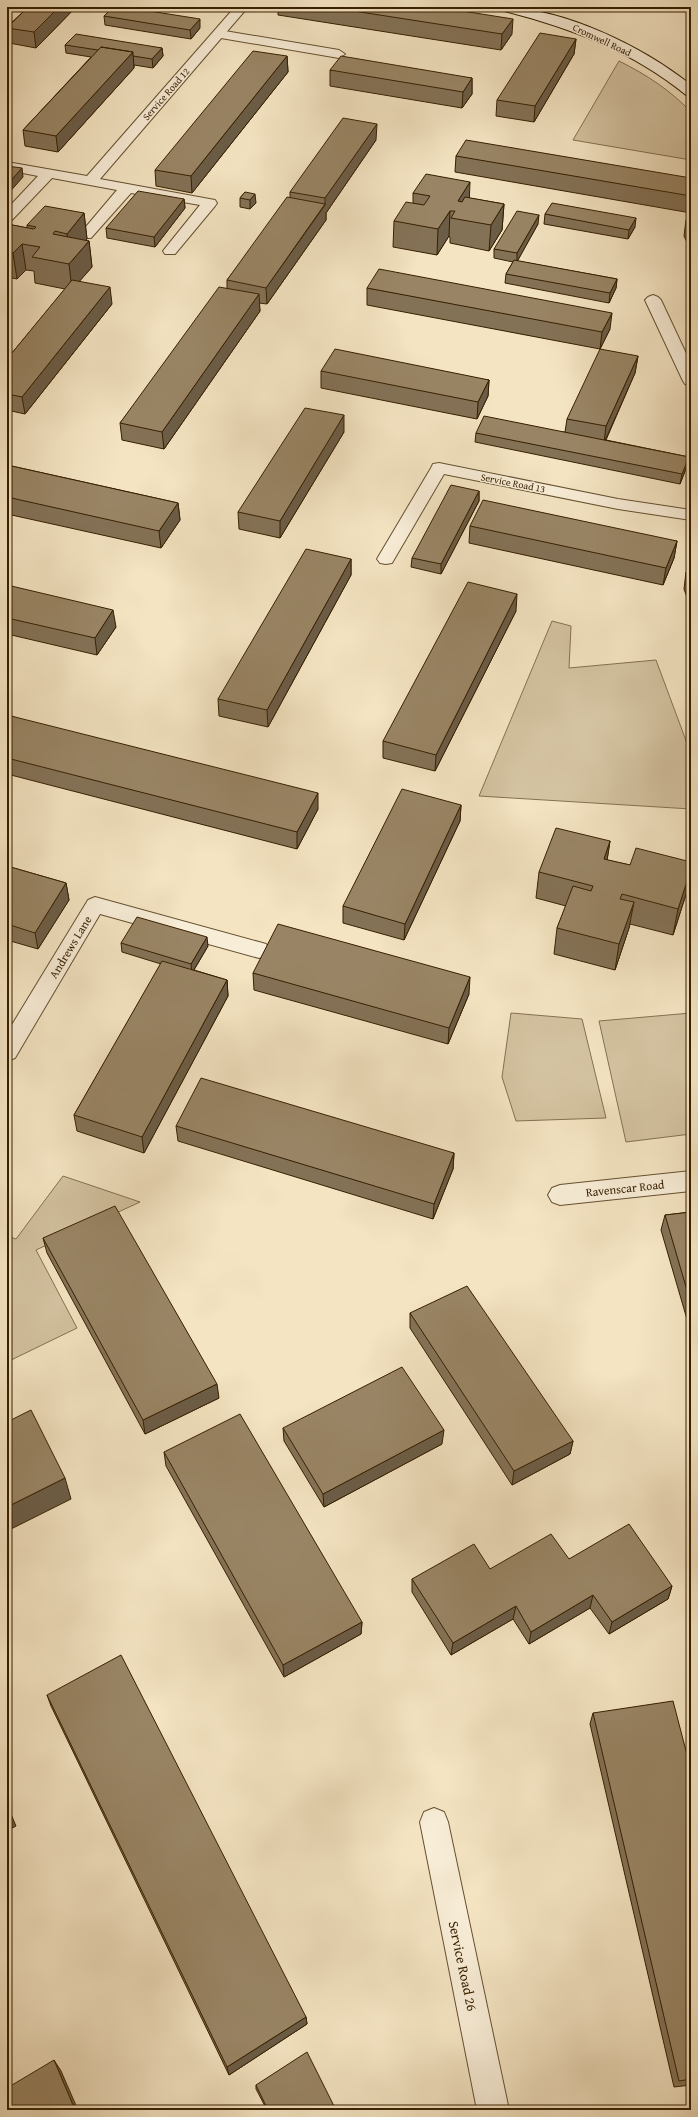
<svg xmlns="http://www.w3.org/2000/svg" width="698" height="2117" font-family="'Gentium Book Plus',serif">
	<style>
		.green { fill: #d4c3a1; stroke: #857150 }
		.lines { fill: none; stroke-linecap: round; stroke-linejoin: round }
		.lane-casing { stroke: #665030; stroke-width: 2 }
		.street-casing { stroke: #665030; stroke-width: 2 }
		.secondary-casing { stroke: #361f00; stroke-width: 2 }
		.lane { fill: #f8edd7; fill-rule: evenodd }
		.street { fill: #f8edd7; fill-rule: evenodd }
		.secondary { fill: #f8edd7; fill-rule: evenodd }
		.wall { fill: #847257; stroke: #361f00 }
		.shaded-wall { fill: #6b5d47; stroke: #361f00 }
		.building { fill: #998565; stroke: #361f00 }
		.labels { text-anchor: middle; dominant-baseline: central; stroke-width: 3; stroke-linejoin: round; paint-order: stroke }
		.far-street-label { font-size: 10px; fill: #361f00; stroke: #f8edd7 }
		.street-label { font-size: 12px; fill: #361f00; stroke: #f8edd7 }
		.near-street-label { font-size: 14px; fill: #361f00; stroke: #f8edd7 }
	</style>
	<rect width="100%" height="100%" fill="#f4e4c2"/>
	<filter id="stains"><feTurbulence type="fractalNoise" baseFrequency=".005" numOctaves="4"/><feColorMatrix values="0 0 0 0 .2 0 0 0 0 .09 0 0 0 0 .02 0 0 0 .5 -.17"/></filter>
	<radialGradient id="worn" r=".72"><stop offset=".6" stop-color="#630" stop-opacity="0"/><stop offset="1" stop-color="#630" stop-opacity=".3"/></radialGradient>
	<path class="green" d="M619 61C647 75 670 90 691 112V160L573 140Z
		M552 621 571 626 569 668 656 660 691 754V809L479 796Z
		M511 1013 582 1019 606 1118 516 1121 502 1077Z
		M691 1013V1134L626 1142 599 1021Z
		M63 1176 140 1202 36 1250 77 1328 7 1362V1236L16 1239Z"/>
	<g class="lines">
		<defs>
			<path id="lane" d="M219 30 339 50 345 54 339 58 215 37 213 34Z"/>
			<path id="street" d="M235 7H248L100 179 215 200 217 203 215 206 175 254H165L163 251 200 205 131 193 91 238H81L79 235 117 190 52 178 12 220 7 221V209L38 176 7 170V162L87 176Z
				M653 295 658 297 661 300 691 364V386L685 384 683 381 645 300 648 297Z
				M439 463 618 499 691 510V520L618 509 444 474 392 563 386 564 380 563 377 559 431 468 433 464Z
				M95 897 259 942 266 944 270 950 266 956 259 958 100 914 15 1058 7 1061V1033L88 900Z
				M691 1171V1191L560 1205 552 1202 548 1195 552 1188 560 1185Z
				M434 1808 444 1812 448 1822 509 2110H477L420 1822 424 1812Z"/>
			<path id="secondary" d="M498 7C562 7 642 46 691 85V96L686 95C631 50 568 27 500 10Z"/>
		</defs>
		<use href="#lane" class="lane-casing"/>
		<use href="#street" class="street-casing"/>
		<use href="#secondary" class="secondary-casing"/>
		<use href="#lane" class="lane"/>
		<use href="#street" class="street"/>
		<use href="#secondary" class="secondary"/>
	</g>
	<path class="wall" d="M28 7H76L36 48 9 43 7 27Z
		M200 7H220L217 10Z
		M278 7H437L512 34 501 50 278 15Z
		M104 16 200 28 191 39 105 25Z
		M576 39 574 54 534 122 496 116 497 100Z
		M65 45 162 48 163 56 153 68 134 65V68L58 152 25 146 23 130 91 57 66 53Z
		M287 56 288 72 192 193 156 186 155 170Z
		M330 70 472 78V94L462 108 330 86Z
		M376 140 326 213V220L267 304 259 303 260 311 164 449 122 440 120 423 227 288V280L290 198V192Z
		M456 156 691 178V213L455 172Z
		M245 192 256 203 250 209 240 207V198Z
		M413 193 469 198 504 204 502 230 489 251 450 243V237L449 236 437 255 393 247 394 221 413 203Z
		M184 199 185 208 155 247 107 238 106 228Z
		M84 213 87 239 86 240 89 241 92 267 79 281 112 304 25 414 7 410V359L65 289 35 283 34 271 26 270 17 279 7 277V224L27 228V225Z
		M545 214 635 227 628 239 544 224Z
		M691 219V251L684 236 686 220Z
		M538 224 517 261 617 279 616 288 609 303 505 283 506 274 513 262 494 258V249Z
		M367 288 610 329 600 349 367 305Z
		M638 356 635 373 606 440 689 457 687 466 680 484 475 442 476 433 565 432 567 419Z
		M321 371 489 380 488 396 477 419 321 388Z
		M344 432 280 538 239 529 238 512Z
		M7 465 178 503 180 520 161 548 7 514Z
		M479 491V501L441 574 411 567 412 558Z
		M470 526 677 541 674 558 663 585 469 543Z
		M351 559V575L268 727 219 716 218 699Z
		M691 571V608L684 589 686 572Z
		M7 585 116 627 97 655 7 634Z
		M516 611 435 771 383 758V741Z
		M7 715 318 809 297 849 7 774Z
		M461 805 460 821 404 940 343 923V906Z
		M610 841 607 860 630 865 691 862V873L688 888 673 935 630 924 629 928 615 970 554 954 557 928 566 906 536 898 539 872Z
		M7 866 66 883 69 900 38 949 7 940Z
		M121 943 208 946 194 970 227 980 228 996 144 1153 77 1131 74 1115 161 964 122 952Z
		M253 973 469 994 448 1044 254 990Z
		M176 1126 454 1153 453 1169 433 1219 178 1141Z
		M691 1212V1333L661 1230 665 1215Z
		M43 1238 219 1398 145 1434 47 1253Z
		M410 1313 573 1441 570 1454 512 1485 410 1328Z
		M283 1428 442 1444 324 1507 284 1441Z
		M164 1452 362 1622 361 1634 284 1677 166 1466Z
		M569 1559 672 1586 668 1599 609 1634 590 1608 529 1644 513 1619 451 1655 412 1592V1579L490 1569Z
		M47 1695 306 2017 307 2024 229 2075 51 1706Z
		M593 1713 691 1770V2085L674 2087 590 1724Z
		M256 2085 336 2110H267L256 2089Z"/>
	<path class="shaded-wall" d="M59 7H76L36 48 34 32Z
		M200 19V28L191 39 190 30Z
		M513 19 512 34 501 50 502 34Z
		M576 39 574 54 534 122 535 106Z
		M162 48 163 56 153 68 152 59Z
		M133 52 134 68 58 152 56 136Z
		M287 56 288 72 192 193 191 176Z
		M472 78V94L462 108 463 92Z
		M377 124 376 140 326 213V220L267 304 266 288 325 205V198Z
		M22 168 23 177 7 195V185Z
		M470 182 469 207 458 201Z
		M255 194 256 203 250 209V200Z
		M184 199 185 208 155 247 154 237Z
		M504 204 502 230 489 251 491 225Z
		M450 211 449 236 437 255 438 229Z
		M84 213 87 239 70 259 67 234Z
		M539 215 538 224 517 262V253Z
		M636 218 635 227 628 239 629 230Z
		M89 241 92 267 72 290 69 264Z
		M22 244 26 270 17 279 13 253Z
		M617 279 616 288 609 303 610 293Z
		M110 287 112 304 25 414 22 397Z
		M259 294 260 311 164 449 162 432Z
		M612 313 610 329 600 349 602 332Z
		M638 356 635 373 604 443 606 426Z
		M489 380 488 396 477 419 478 402Z
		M344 415V432L280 538V521Z
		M689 457 687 466 680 484 682 474Z
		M479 491V501L441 574V564Z
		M178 503 180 520 161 548 159 531Z
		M677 541 674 558 663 585 666 568Z
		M351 559V575L268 727 267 710Z
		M517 594 516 611 435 771 436 755Z
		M113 610 116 627 97 655 95 638Z
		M318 793V809L297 849V832Z
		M461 805 460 821 404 940 405 924Z
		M610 841 606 867 604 859Z
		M691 869V873L688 888 673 935 678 909Z
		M66 883 69 900 38 949 35 933Z
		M634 902 629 928 615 970 619 944Z
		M207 937 208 946 192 973 191 964Z
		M470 977 469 994 448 1044 449 1028Z
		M227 980 228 996 144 1153 142 1137Z
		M454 1153 453 1169 433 1219 434 1204Z
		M217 1384 219 1398 145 1434 143 1420Z
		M444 1430 442 1444 324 1507 323 1494Z
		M573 1441 570 1454 512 1485 514 1471Z
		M65 1478 71 1499 7 1531V1507Z
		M672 1586 668 1599 609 1634 612 1622Z
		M593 1595 590 1608 529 1644 531 1632Z
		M516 1606 513 1619 451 1655 453 1643Z
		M362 1622 361 1634 284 1677 283 1665Z
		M7 1805 16 1826 7 1831Z
		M306 2017 307 2024 229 2075 227 2067Z
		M54 2060 61 2071 78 2110H75Z"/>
	<path class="building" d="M28 7H59L34 32 7 28Z
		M113 7H124L200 19 190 30 104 16Z
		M328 7H437L513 19 502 34Z
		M540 33 576 39 535 106 497 100Z
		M76 34 162 48 152 59 133 56V52L101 47 98 50 65 45Z
		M101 47 133 52 56 136 23 130Z
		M253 51 287 56 191 176 155 170Z
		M341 56 472 78 463 92 330 70Z
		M343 118 377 124 325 198 290 192Z
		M466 140 691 178V196L456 156Z
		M7 166 22 168 7 185Z
		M426 174 470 182 458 201 462 202 465 197 504 204 491 225 451 218 455 211H450L438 229 394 221 406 202 424 205 430 196 413 193Z
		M138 191 184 199 154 237 106 228Z
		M245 192 255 194 250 200 240 198Z
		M287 197 325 204 266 288 227 280Z
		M552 203 636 218 629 230 545 214Z
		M45 206 84 213 67 234 55 231 53 234 89 241 69 264 32 257 40 247 22 244 13 253 7 252V224L34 229 36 227 27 225Z
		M517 211 539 215 517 253 494 249Z
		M691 219V230L686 220Z
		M514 260 617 279 610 293 506 274Z
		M379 269 612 313 602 332 367 288Z
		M72 280 110 287 22 397 7 394V359Z
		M219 287 259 294 162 432 120 423Z
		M335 349 489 380 478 402 321 371Z
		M600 349 638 356 606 426 567 419Z
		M305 408 344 415 280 521 238 512Z
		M484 416 689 457 682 474 476 433Z
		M7 465 178 503 159 531 7 497Z
		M451 485 479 491 441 564 412 558Z
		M483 500 677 541 666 568 470 526Z
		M306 549 351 559 267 710 218 699Z
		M691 571V583L686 572Z
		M468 582 517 594 436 755 383 741Z
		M7 585 113 610 95 638 7 618Z
		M7 715 318 793 297 832 7 758Z
		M402 789 461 805 405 924 343 906Z
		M556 828 610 841 604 859 630 865 636 848 691 862V869L678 909 622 894 620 899 634 902 619 944 557 928 573 886 591 891 593 886 539 872Z
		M7 866 66 883 35 933 7 924Z
		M137 917 207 937 191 964 121 943Z
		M278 924 470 977 449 1028 253 973Z
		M162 961 227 980 142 1137 74 1115Z
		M201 1078 454 1153 434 1204 176 1126Z
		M115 1206 217 1384 143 1420 43 1238Z
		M691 1212V1304L665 1215Z
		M467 1286 573 1441 514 1471 410 1313Z
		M402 1367 444 1430 323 1494 283 1428Z
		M31 1410 65 1478 7 1507V1422Z
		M240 1414 362 1622 283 1665 164 1452Z
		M629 1524 672 1586 612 1622 593 1595 531 1632 516 1606 453 1643 412 1579 474 1544 490 1569 551 1534 569 1559Z
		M121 1655 306 2017 227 2067 47 1695Z
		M673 1701 691 1770V2079L679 2081 593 1713Z
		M307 2052 336 2110H268L256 2085Z
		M54 2060 75 2110H7V2088Z"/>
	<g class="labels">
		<g class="far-street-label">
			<text transform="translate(602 40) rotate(25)">Cromwell Road</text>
			<text transform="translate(166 94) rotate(-49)">Service Road 12</text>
			<text transform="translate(513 483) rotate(11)">Service Road 13</text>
		</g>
		<g class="street-label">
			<text transform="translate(70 947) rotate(-59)">Andrews Lane</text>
			<text transform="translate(625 1188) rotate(-6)">Ravenscar Road</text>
		</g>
		<g class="near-street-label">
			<text transform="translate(463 1966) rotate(78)">Service Road 26</text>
		</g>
	</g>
	<rect width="698" height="2117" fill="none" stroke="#f4e4c2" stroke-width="24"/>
	<rect x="8" y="8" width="682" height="2101" fill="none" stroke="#361f00" stroke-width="2"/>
	<rect x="12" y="12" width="674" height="2093" fill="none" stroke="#361f00"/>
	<rect width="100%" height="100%" filter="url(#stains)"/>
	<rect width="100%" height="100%" fill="url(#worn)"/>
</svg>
